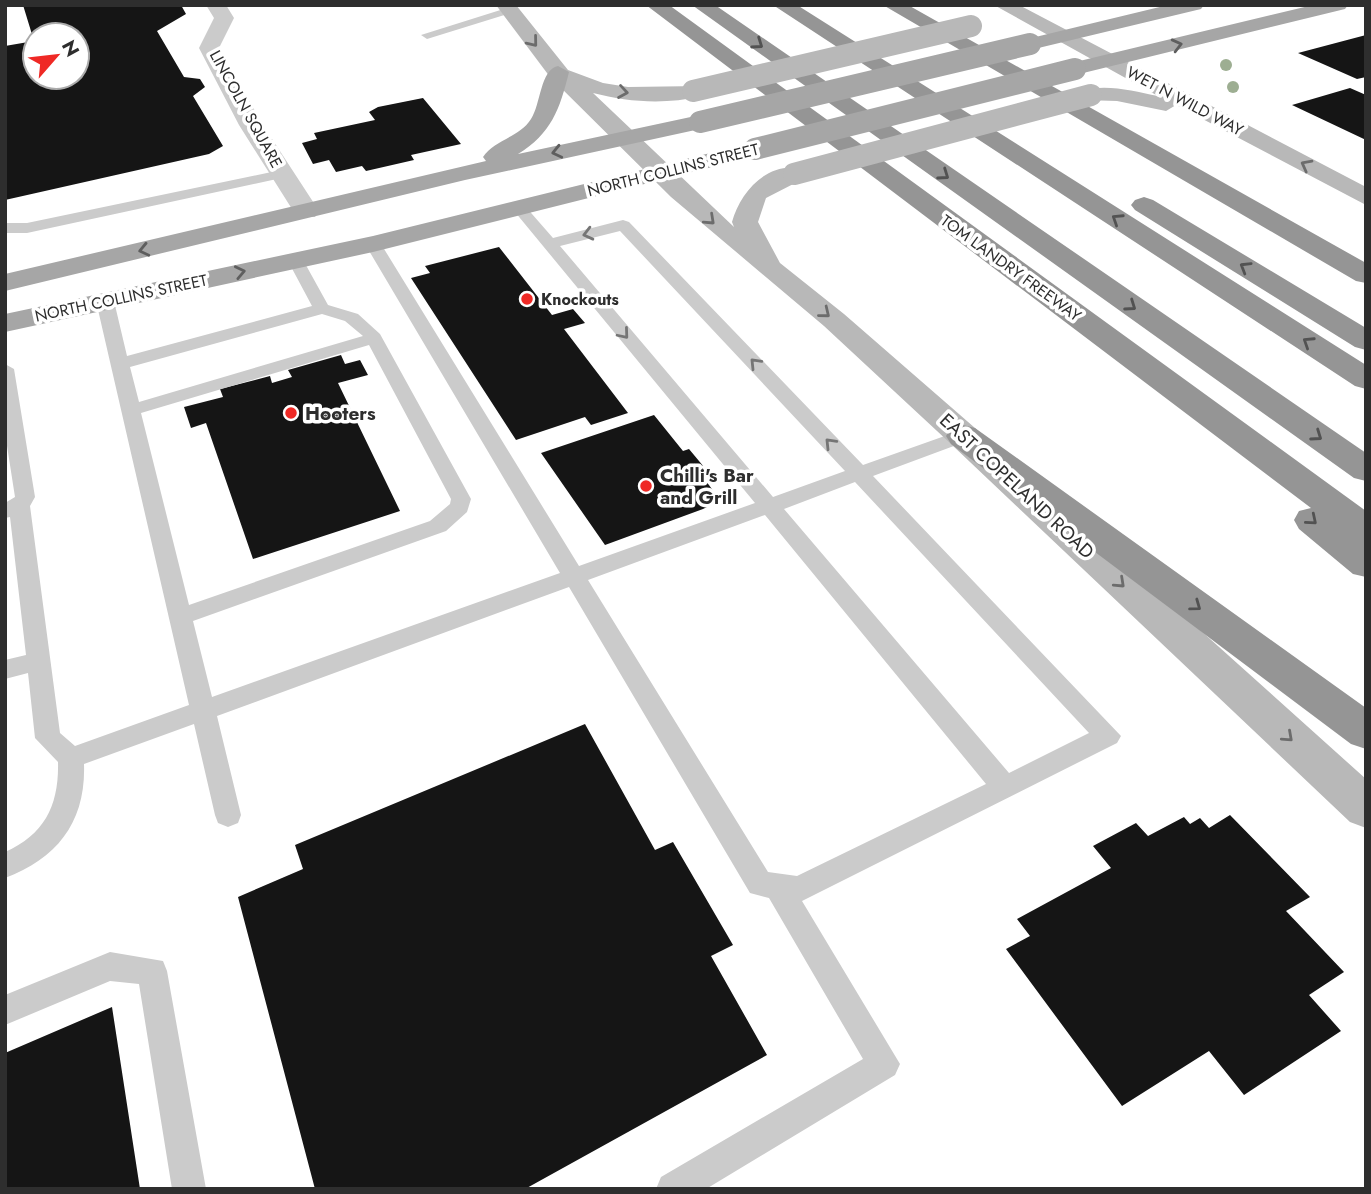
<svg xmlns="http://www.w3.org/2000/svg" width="1371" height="1194" font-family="Jost,sans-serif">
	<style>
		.building { fill: #151515; fill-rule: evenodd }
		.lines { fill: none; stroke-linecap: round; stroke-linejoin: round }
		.lane { fill: #cbcbcb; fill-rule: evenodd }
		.street { fill: #cbcbcb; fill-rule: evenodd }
		.secondary { fill: #b8b8b8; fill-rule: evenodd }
		.primary { fill: #a6a6a6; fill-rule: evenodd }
		.highway { fill: #959595; fill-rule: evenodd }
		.secondary-bridge { stroke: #b8b8b8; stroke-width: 22 }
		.primary-bridge { stroke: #a6a6a6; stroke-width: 22 }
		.tree { fill: #9dae92 }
		.oneway { stroke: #6c6c6c }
		.oneway2 { stroke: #525252 }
		.oneway3 { stroke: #5e5e5e }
		.oneway4 { stroke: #757575 }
		.poi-dot { fill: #ef2925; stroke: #fff; stroke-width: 2.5 }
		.labels { text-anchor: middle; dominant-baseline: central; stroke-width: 7; stroke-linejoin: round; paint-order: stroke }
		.far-street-label { font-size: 16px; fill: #2e2e2e; stroke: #fff }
		.far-poi-label { font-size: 16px; font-weight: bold; fill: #2e2e2e; stroke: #fff; text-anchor: start }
		.poi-label { font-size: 19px; font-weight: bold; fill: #2e2e2e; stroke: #fff; text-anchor: start }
		.street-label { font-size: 19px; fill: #2e2e2e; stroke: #fff }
	</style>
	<rect width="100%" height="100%" fill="#fff"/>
	<path class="building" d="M23 5H181L186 14 157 31 184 77 200 79 205 87 193 96 223 146 209 154 5 200V46L34 41ZM35 35H77V77H35Z
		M1366 35V77L1357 79 1298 53Z
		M1350 88 1366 95V140L1292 105Z
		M423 98 461 144 411 155 414 160 366 171 362 166 336 172 329 160 313 164 302 143 317 139 314 133 375 120 369 112 378 107Z
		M499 247 552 315 573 309 585 323 564 329 628 413 591 425 585 417 516 440 411 278 430 273 425 266Z
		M341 355 345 364 360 360 368 375 338 383 400 511 253 559 206 423 191 428 184 407 223 397 220 389 270 376 272 383 292 377 288 370Z
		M654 415 683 451 689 449 709 473 702 475 716 495 711 505 703 509 605 545 541 453Z
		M585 724 655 850 673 842 733 945 711 956 767 1055 525 1189H315L238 897 303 869 295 845Z
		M1230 815 1310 897 1286 911 1344 972 1309 995 1341 1031 1244 1095 1209 1051 1122 1106 1006 949 1030 936 1017 919 1111 868 1093 846 1136 823 1148 836 1184 817 1190 824 1200 818 1209 828Z
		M112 1007 140 1189H5V1053Z"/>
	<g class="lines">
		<path class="lane" d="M510 7 516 10 514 12 427 39 421 35Z
			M281 170 288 174 286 177 27 233H5V223H27Z
			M520 204 525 206 553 238 623 220 629 222 863 465 956 432H970L973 436 970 440 873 476 1121 736 1117 743 802 901 900 1064 895 1075 706 1189H656L661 1177 863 1059 769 898 750 893 569 587 217 716 241 815 238 823 228 827 218 823 215 815 194 724 84 764C86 821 58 858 5 878V852C45 834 59 805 58 762L35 738 28 673 5 679V660L26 655 10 517 5 518V503L15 497 5 433V364L14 369 35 497 30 506 60 733 75 746 189 705 96 301 99 297H111L114 301 127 356 312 306 288 261 296 256 302 258 328 305 358 314 380 334 471 499 467 512 446 531 193 621 212 697 560 573 365 244 367 241H379L381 244 579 566 755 503 515 212V206ZM620 231 845 471 773 497 560 246ZM322 314 345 321 363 336 139 402 130 367ZM369 345 451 499 450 504 430 521 189 605 141 413ZM855 482 1089 733 1009 773 784 509ZM765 515 986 784 797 876 768 872 588 580Z
			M110 952 163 961 167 971 206 1189H172L139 984 110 981 5 1025V995Z"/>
		<path class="street" d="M206 5H226L234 18 219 48 263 125 319 211 315 217H297L239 125 199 48 214 18Z"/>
		<path class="secondary" d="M496 5H516L568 70 603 83 628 87 701 86 704 91 701 96C665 105 628 102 593 93L734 227 732 222C740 192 768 160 803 169L806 174 803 179 766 198 758 222 780 263 844 314 975 428 1366 779V828L1350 822 951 444 824 326 671 197 550 77Z
			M994 5H1019L1366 187V205L1176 105 1166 111 1117 101 1083 100 1080 95 1083 90C1109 84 1133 91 1158 96Z"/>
		<path class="primary" d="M1168 5H1204L1201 9 1030 50 1020 44 1023 40Z
			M1313 5H1348L1345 9 1075 75 1064 69 1067 64Z
			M558 66 569 72C560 109 551 134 518 154L700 115 708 117 712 122 708 127 700 129 465 180 5 291V274L486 161 483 157C494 140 520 137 531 119 541 104 540 70 558 66Z
			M755 142 764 144 767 149 764 154 373 252 5 332V314L373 236Z"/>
		<path class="highway" d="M646 5H669L1366 511V577L1353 574 1299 529 1294 520 1299 511 1311 508Z
			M692 5H715L1366 453V481L1354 478Z
			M773 5H797L1366 365V389L1355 386Z
			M883 5H908L1366 263V283L1356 281Z
			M1144 197 1153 200 1366 328V350L1355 347 1135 210 1131 205 1135 200Z
			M963 425 975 428 1366 708V749L1351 744 951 444 946 436 951 428Z"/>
		<path class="secondary-bridge" d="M693 91 971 26
			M794 174 1091 95"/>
		<path class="primary-bridge" d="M700 122 1030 44
			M755 149 1075 69"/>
	</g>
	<g class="tree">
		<circle cx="1226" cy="65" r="6"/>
		<circle cx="1233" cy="87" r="6"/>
	</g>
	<defs><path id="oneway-chevron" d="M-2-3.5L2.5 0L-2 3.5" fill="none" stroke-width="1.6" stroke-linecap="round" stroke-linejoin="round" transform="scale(1.75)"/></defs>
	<g class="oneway">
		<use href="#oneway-chevron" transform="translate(533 42) rotate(51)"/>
		<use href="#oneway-chevron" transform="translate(623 92) rotate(9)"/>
		<use href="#oneway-chevron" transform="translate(1306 165) rotate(-152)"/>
		<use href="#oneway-chevron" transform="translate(710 220) rotate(43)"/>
		<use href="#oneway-chevron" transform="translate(825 313) rotate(39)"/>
		<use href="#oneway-chevron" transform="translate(1120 583) rotate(43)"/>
		<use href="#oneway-chevron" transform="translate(1288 737) rotate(42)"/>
	</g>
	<g class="oneway2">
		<use href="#oneway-chevron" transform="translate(758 44) rotate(35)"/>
		<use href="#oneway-chevron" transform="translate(944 175) rotate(35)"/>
		<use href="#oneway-chevron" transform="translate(1117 219) rotate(-147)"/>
		<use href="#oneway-chevron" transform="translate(1245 267) rotate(-149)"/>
		<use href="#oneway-chevron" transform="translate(1131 306) rotate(35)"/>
		<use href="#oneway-chevron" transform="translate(1308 342) rotate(-147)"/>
		<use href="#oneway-chevron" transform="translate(1317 436) rotate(35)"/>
		<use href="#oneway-chevron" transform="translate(1312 520) rotate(40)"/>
		<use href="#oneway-chevron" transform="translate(1196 606) rotate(36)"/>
	</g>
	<g class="oneway3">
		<use href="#oneway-chevron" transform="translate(1177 45) rotate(-14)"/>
		<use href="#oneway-chevron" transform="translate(557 152) rotate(167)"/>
		<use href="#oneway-chevron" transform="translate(144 250) rotate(167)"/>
		<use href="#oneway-chevron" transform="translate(240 272) rotate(-12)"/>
	</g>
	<g class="oneway4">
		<use href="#oneway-chevron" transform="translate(588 234) rotate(166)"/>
		<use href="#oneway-chevron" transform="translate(624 334) rotate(50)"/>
		<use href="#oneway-chevron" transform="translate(755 363) rotate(-134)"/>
		<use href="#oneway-chevron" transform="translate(830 443) rotate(-134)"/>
	</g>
	<g class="poi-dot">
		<circle cx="527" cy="299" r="7"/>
		<circle cx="291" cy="413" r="7"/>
		<circle cx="646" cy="486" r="7"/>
	</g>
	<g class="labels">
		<g class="far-street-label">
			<text transform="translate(1185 101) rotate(28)">WET N WILD WAY</text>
			<text transform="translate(246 109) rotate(61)">LINCOLN SQUARE</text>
			<text transform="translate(673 170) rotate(-14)">NORTH COLLINS STREET</text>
			<text transform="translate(1011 268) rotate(36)">TOM LANDRY FREEWAY</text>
			<text transform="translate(121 298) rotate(-12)">NORTH COLLINS STREET</text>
		</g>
		<g class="far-poi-label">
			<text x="541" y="299">Knockouts</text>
		</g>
		<g class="poi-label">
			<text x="305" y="413">Hooters</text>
			<text x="660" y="475">Chilli's Bar<tspan x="660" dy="22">and Grill</tspan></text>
		</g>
		<g class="street-label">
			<text transform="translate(1017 486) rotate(43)">EAST COPELAND ROAD</text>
		</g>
	</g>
	<rect width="1371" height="1194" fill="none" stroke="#2e2e2e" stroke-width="14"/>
	<g transform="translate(56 56) rotate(62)"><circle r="33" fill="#ffffff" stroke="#ababab" stroke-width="2"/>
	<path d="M0-5L12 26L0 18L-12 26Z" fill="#ef2925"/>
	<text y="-10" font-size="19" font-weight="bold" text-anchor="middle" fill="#2e2e2e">N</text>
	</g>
</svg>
